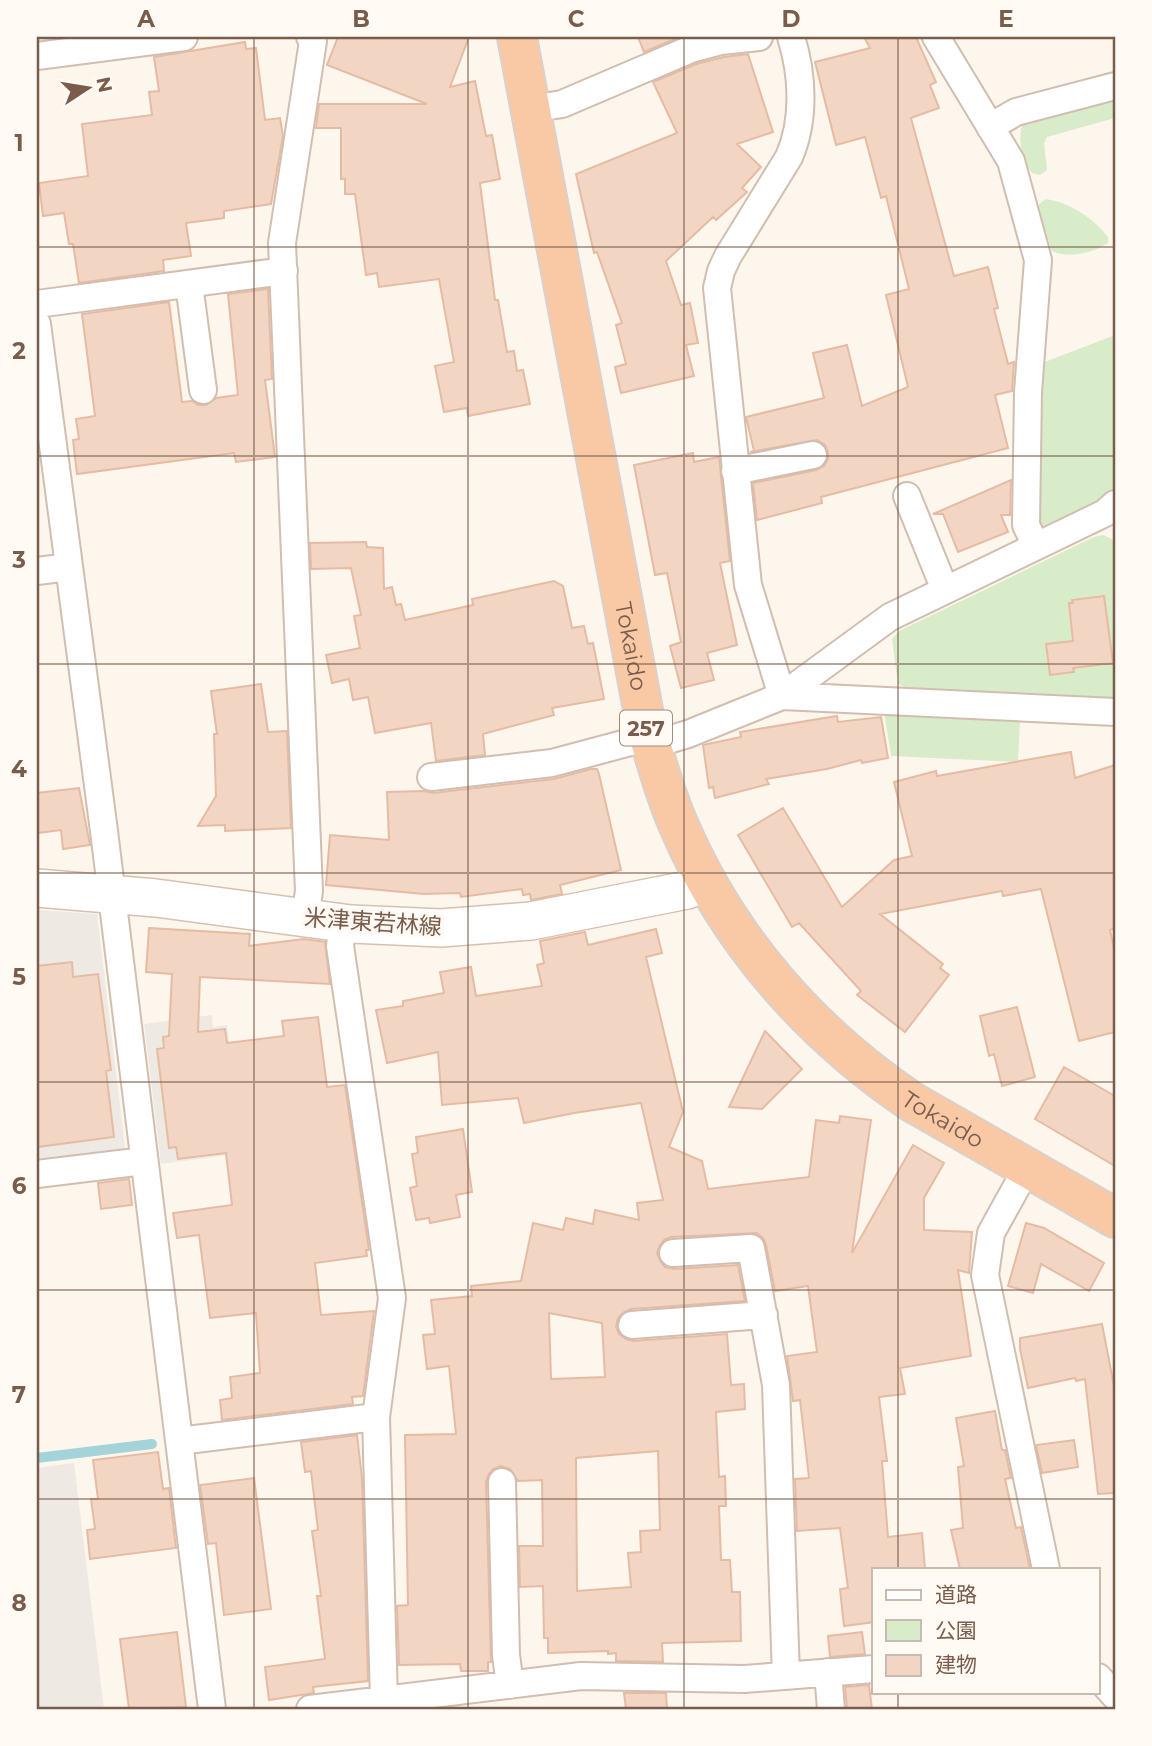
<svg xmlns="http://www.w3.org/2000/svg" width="1152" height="1746" font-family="Montserrat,'Noto Sans JP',sans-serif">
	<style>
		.industrial { fill: #efe9e4 }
		.green { fill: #d8ecc9 }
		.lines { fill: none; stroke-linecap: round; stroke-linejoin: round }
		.stream { stroke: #a5d3da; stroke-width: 10 }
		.building { fill: #f3d5c3; stroke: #e6bba3; stroke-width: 2; fill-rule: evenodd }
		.minor-casing { stroke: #d1beb0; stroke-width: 30 }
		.secondary-casing { stroke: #d6c0b0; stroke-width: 40 }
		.trunk-casing { stroke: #dad1cd; stroke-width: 42 }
		.minor { stroke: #fff; stroke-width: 26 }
		.secondary { stroke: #fff; stroke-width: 37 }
		.trunk { stroke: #f9c8a4; stroke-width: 38 }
		.grid { fill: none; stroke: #7a5c4d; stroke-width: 2; stroke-opacity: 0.55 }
		.labels { text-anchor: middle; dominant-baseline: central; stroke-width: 7; stroke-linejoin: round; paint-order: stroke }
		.shield { fill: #fffaf3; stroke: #a28b7f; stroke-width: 2 }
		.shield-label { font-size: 21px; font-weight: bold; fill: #7a5c4d }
		.street-label { font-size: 23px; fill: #7a5c4d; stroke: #fffaf3 }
		.neatline { fill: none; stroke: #7a5c4d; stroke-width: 2.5 }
		.grid-label { font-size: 23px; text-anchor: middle; font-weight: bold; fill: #7a5c4d }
	</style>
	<rect width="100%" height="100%" fill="#fdf6ec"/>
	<path class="industrial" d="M37 910 97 914 125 1147 119 1155 37 1165Z
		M212 1015 213 1027 227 1025 243 1153 161 1164 144 1024Z
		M74 1463 104 1709H37V1468Z"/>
	<path class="green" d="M1115 96V118L1047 137 1044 143 1047 170 1040 175 1032 173C1022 159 1016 137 1024 121Z
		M1046 199C1071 203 1093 218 1108 237V243C1093 253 1068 259 1052 251L1039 212V204Z
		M1115 335V488L1099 503 1040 531 1033 527 1037 365Z
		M1103 535 1112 539 1115 545V698L906 688 898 684 892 639 899 631 1094 537Z
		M884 711 1020 718 1018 762 891 756Z"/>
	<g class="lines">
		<path class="stream" d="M37 1458 152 1444"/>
	</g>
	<path class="building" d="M338 37H469L450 87 475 81 486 136 492 135 500 179 480 183 495 300H498L507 352 514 351 517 371 523 370 530 404 468 416 467 408 444 412 435 366 454 362 439 279 379 287 377 273 366 275 355 194H345V179H341V128H316L319 104H427L327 65Z
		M638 37H680L644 52Z
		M864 37H916L936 82 930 85 939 108 911 118 954 276 988 267 998 308 994 309 1008 364 1014 362 1012 391 995 395 1008 448 821 497 822 503 757 520 753 483 816 470 824 466 828 459V453L825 445 817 440 750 452 754 451 746 417 824 398 813 353 847 345 862 406 908 387 886 295 909 289 886 196 881 198 865 137 836 145 815 62 870 48Z
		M245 42 246 49 256 48 265 120 280 118 283 136 271 204 224 211V218L186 223 191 256 163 260 164 271 79 283 73 244H69L64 213 43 216 39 183 88 176 82 124 152 115 149 92 159 91 154 57Z
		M748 54 773 132 737 144 761 167 742 188 747 192 716 220 713 217 666 261 681 305 690 303 698 343 686 345 694 376 621 393 615 367 626 364 616 325 622 323 597 252 594 253 576 174 677 133 653 82 696 64 724 57Z
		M268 289 272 379 265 380 275 457 236 462 234 453 77 474 73 440 79 439 76 419 95 416 82 314 169 302 182 402 192 401 198 405H206L216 398 238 395 228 294Z
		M693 453 694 462 719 457 730 561 720 563 737 645 707 653 714 680 681 688 670 646 681 642 667 573 655 575 634 465Z
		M1011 480 1010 515H1001L1008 532 958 552 943 514H933Z
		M366 542 367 547 383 548 384 589 392 587 396 605 401 604 405 620 473 605 472 599 554 581 563 586 572 628 584 626 588 644 593 643 604 699 552 708 554 715 483 734 485 755 436 761 431 723 375 733 368 697 353 700 349 679 332 683 326 655 360 648 354 616 361 615 351 568 311 569 310 543Z
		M1104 596 1113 663 1073 668 1074 672 1050 675 1046 644 1073 641 1069 603H1073L1072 600Z
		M261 684 268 732 287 731 291 828 225 831V825L198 826 216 796 214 734H217L211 691Z
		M837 716 838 722 881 717 888 758 862 763 861 760 827 769 766 779 769 784 715 798 713 787 709 788 703 745 741 737 740 732Z
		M1071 752 1075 778 1115 765V928L1110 930 1115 953V1032L1079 1041 1041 889 1003 896 1002 891 880 914 943 964 940 968 949 975 905 1032 857 995 861 991 799 923 792 927 738 835 783 808 842 907 894 860 912 856 894 782 936 771 937 776Z
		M591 769H597L599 774 621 870 560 885 562 894 531 900 530 894 523 895 522 889 461 897 460 893 424 894 326 885 330 835 389 840 387 792 424 791 433 793 554 779Z
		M79 788 90 845 63 849 61 830 37 833V793Z
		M149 928 250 934 249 946 304 939 325 942 330 984 200 977 198 1032 225 1029 227 1043 284 1036 282 1021 318 1017 327 1087 345 1085 369 1250H366L367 1256 315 1263 321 1315 374 1311 363 1396 352 1397 353 1404 222 1420 220 1400 232 1398 230 1377 260 1373 256 1313 210 1318 199 1235 177 1238 173 1213 232 1205 226 1153 178 1159 176 1147 169 1148 157 1049 164 1048 163 1037 169 1036 172 974 146 972Z
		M656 929 662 953 646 957 683 1112 669 1147 702 1161 708 1189 809 1177 816 1120 839 1123 840 1116 871 1120 852 1253 913 1145 944 1163 924 1198V1230L972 1232 969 1273 958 1270 971 1356 900 1368 905 1394 879 1397 887 1461H882L888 1537 922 1533 925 1569H874V1622L844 1626 840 1589 848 1588 840 1528 797 1531 795 1479 809 1478 800 1400 793 1401 787 1356 817 1352 808 1286 775 1291 766 1245 763 1238 757 1233 671 1237 664 1240 659 1247 657 1253 660 1261 665 1267 674 1269 738 1265 745 1301 631 1309 624 1312 618 1318 616 1327 619 1334 626 1339 633 1341 727 1334 731 1385 744 1384 745 1409 716 1412 719 1477 725 1476 726 1506H719L721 1560H730L732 1592H740L741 1641 662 1643 663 1662 616 1661V1653L608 1654V1651L548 1653V1638H544L543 1586 520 1587 519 1546H543L542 1480 518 1481 510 1469 501 1466 493 1469 489 1474 486 1482 491 1662H488V1671H461L460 1664 399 1665 397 1606 408 1605 405 1435 456 1434 449 1366 427 1369 423 1335 435 1334 431 1300 472 1296 471 1286 521 1281 533 1223 563 1230 566 1218 593 1224 595 1210 639 1220 637 1203 663 1200 641 1103 574 1113 524 1123 518 1098 442 1105 438 1052 387 1063 376 1010 403 1006V1001L444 993 440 972 471 967 476 996 542 986 537 965 544 963 540 941 585 932 588 945ZM549 1313 602 1323 605 1377 551 1379ZM658 1451 660 1530 640 1531 641 1552 628 1553 631 1587 577 1591 576 1458Z
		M72 962 73 977 98 974 111 1070 106 1071 114 1137 37 1147V966Z
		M1017 1007 1035 1077 1002 1086 994 1054 989 1056 980 1016Z
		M765 1031 802 1069 762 1109 729 1107Z
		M1064 1067 1115 1096V1166L1035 1119Z
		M463 1129 472 1192 456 1195 460 1217 430 1223 429 1218 416 1220 410 1188 417 1186 412 1154 418 1153 416 1137Z
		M129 1179 132 1205 101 1209 98 1183Z
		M1026 1223 1044 1228 1104 1263 1089 1291 1041 1264 1033 1293 1008 1286Z
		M1102 1324 1115 1391V1493L1098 1494 1085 1379 1076 1381 1075 1378 1028 1388 1020 1349V1338Z
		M995 1411 1002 1450H1005L1011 1478 1005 1479 1016 1528 1021 1527 1030 1569H960L951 1530 963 1528 958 1467 964 1466 956 1418Z
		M357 1435 362 1478 368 1681 313 1687 314 1693 269 1700 265 1667 325 1659 317 1596H321L312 1531 318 1530 311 1471 305 1472 301 1442Z
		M1074 1440 1078 1467 1042 1473 1036 1445Z
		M158 1452 163 1489 169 1488 176 1548 90 1559 87 1530 95 1529 91 1499H98L93 1460Z
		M254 1478 271 1609 224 1615 216 1543 208 1544 200 1485Z
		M177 1632 186 1707 129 1709 120 1639Z
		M862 1632 865 1654 830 1657 828 1636Z
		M869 1685 872 1709H847L845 1687Z
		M624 1693H666L667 1709H626Z"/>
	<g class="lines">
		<defs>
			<path id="minor" d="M791 37C803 75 805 120 789 157L728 256 721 271 717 288 748 585 782 696 1115 712
				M936 37 1011 161 1038 260 1028 392 1026 525 1036 546
				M37 56 184 37
				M531 109 562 104 691 49 721 41 759 37
				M990 127 1016 112 1115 86
				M189 284 203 390
				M37 304 284 271
				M37 324 104 831 212 1709
				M735 471 813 455
				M907 496 945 590
				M37 571 69 567
				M651 745 688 734 782 696 890 617 1105 513 1115 504
				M431 777 552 763 649 737
				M305 918 309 891 282 243 313 41 310 37
				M343 923 340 946 392 1298 376 1417 384 1700
				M1027 1168 991 1233 985 1275 1046 1569
				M37 1174 144 1161
				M673 1253 751 1248 776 1385 786 1676
				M632 1325 764 1315
				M179 1441 376 1417
				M502 1482 506 1655 510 1685
				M828 1672 831 1709
				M1098 1677 1115 1696
				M310 1709 581 1676 744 1679 874 1669"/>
			<path id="secondary" d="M37 888 156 898 351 924 441 928 531 921 687 890 705 881"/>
			<g id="trunk">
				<path id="s1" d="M517 37 647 731C657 763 665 795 679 826 728 940 810 1033 912 1102L1115 1218"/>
			</g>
		</defs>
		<use href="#minor" class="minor-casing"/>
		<use href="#secondary" class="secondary-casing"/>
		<use href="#trunk" class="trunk-casing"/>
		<use href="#minor" class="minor"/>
		<use href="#secondary" class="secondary"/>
		<use href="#trunk" class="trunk"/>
	</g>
	<path class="grid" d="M254 37V1709M468 37V1709M684 37V1709M898 37V1569M37 247H1115M37 456H1115M37 664H1115M37 873H1115M37 1082H1115M37 1290H1115M37 1499H1115M898 1692V1709"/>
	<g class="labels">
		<rect class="shield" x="620" y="710.5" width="52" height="35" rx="5"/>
		<g class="shield-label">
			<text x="646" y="728">257</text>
		</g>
		<g class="street-label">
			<text stroke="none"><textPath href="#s1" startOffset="620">Tokaido</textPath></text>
			<text transform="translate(373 922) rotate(4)">米津東若林線</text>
			<text stroke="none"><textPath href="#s1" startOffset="1208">Tokaido</textPath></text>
		</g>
	</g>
	<rect width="1152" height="1746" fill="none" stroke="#fffaf3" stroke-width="77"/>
	<rect x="872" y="1568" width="228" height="126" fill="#fffaf3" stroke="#cabbb1" stroke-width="2"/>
	<rect x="886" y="1590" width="35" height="10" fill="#ffffff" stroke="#cabbb1" stroke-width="2"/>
	<text x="935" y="1602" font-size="21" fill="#7a5c4d">道路</text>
	<rect x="886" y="1620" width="35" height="21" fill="#d8ecc9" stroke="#cabbb1" stroke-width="2"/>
	<text x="935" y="1638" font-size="21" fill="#7a5c4d">公園</text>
	<rect x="886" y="1655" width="35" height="21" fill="#f3d5c3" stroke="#cabbb1" stroke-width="2"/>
	<text x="935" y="1672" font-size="21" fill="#7a5c4d">建物</text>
	<g transform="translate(88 88) rotate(78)" stroke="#fffaf3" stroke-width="5" paint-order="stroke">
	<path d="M0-5L12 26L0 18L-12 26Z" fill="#7a5c4d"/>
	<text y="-10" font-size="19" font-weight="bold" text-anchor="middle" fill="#7a5c4d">N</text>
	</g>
	<rect x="38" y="38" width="1076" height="1670" class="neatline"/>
	<g class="grid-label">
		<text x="146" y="27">A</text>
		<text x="361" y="27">B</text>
		<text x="576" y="27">C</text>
		<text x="791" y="27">D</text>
		<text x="1006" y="27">E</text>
		<text x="19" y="151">1</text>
		<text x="19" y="359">2</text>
		<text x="19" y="568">3</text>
		<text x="19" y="777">4</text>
		<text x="19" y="985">5</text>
		<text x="19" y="1194">6</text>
		<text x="19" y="1403">7</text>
		<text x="19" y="1611">8</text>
	</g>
</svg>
